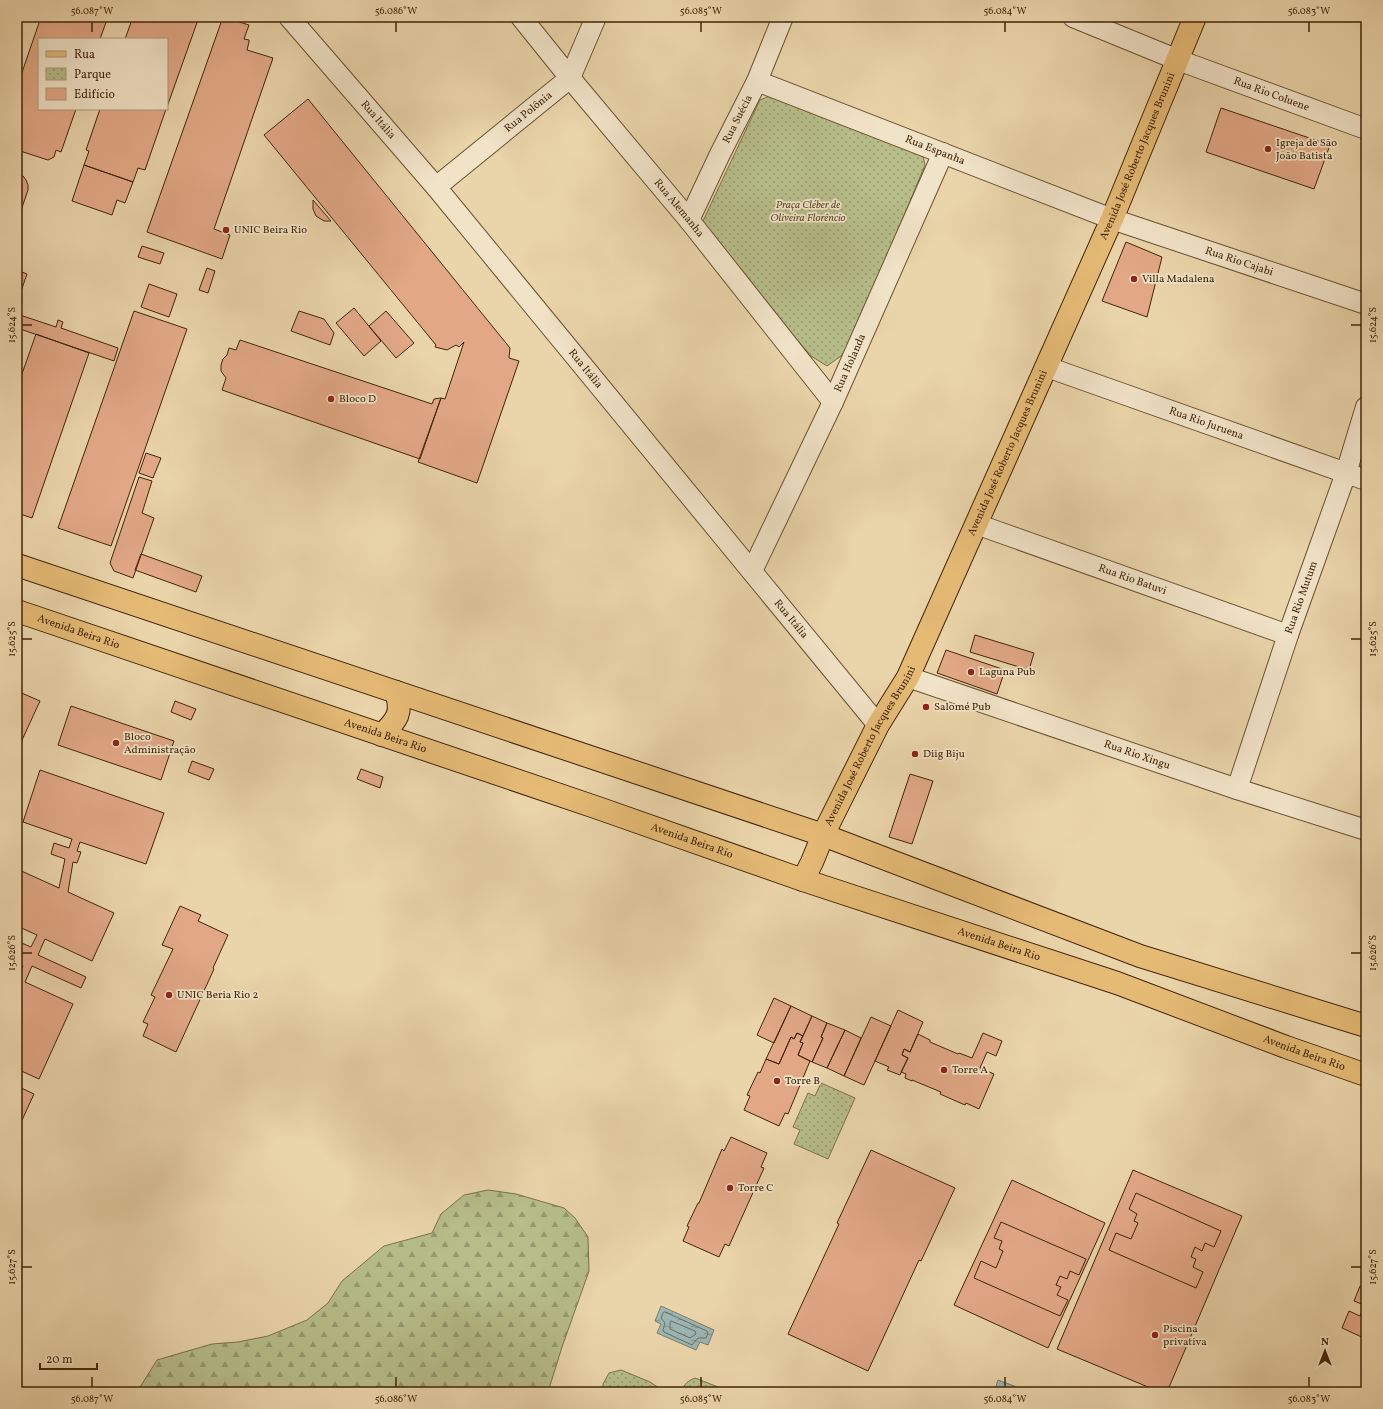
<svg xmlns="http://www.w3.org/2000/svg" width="1383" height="1409" font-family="Vollkorn,serif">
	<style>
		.forest { fill: url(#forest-firs); stroke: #7c7148 }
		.park { fill: url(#park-dots); stroke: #7c7148 }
		.water { fill: url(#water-ripples); stroke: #787c6e }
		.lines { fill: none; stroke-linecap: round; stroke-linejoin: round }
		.shore { stroke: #6e6e5d; stroke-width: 1 }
		.building { fill: #e2a886; stroke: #412506 }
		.minor-casing { stroke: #6b512f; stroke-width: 22 }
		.major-casing { stroke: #412506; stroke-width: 24 }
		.minor { stroke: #f1e3c8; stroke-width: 20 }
		.major { stroke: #e5ba75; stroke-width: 22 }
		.ticks { fill: none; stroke: #412506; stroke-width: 1.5 }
		.poi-dot { fill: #8f2418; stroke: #f1e3c8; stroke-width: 1.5 }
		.labels { text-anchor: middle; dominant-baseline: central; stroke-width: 3.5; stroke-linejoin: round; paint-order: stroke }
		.street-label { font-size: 11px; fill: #412506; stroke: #f1e3c8 }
		.poi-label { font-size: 11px; fill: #412506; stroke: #f1e3c8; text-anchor: start }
		.park-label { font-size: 11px; font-style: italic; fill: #5e4b27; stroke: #f1e3c8 }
		.neatline { fill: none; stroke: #412506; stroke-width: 1.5 }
		.ticks-label { font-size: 10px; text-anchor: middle; fill: #412506 }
	</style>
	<defs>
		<pattern id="forest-firs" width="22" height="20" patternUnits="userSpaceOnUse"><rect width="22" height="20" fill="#b6bd89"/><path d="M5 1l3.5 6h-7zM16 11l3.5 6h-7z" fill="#96996e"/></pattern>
		<pattern id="park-dots" width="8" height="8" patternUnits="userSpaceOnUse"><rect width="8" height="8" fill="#b6bd89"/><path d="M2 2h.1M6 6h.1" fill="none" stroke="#96996e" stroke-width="1.8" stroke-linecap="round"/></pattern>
		<pattern id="water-ripples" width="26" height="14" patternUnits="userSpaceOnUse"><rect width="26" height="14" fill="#9cb6b4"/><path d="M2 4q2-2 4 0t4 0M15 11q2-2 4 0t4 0" fill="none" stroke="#819490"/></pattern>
	</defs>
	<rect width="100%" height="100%" fill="#ead4aa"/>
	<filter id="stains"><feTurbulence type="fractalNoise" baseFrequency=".005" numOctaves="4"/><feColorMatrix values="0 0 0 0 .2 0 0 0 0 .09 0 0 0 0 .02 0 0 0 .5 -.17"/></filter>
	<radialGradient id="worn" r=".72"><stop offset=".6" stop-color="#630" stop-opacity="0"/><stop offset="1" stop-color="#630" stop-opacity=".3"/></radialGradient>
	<path class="forest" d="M488 1190 516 1194 564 1208 575 1218 588 1237 589 1271 562 1347 548 1392H137L157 1360 212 1344 238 1342 268 1336 307 1320 328 1303 342 1281 384 1246 432 1233 441 1214 464 1195Z"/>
	<path class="park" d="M772 95 923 156 925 165 848 351 827 366 811 356 708 234 703 221 760 100Z
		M821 1083 855 1098 828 1159 794 1144 800 1130 793 1127 808 1093 815 1096Z
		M621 1370 650 1382 662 1390 661 1392H603V1384L609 1373Z
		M695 1378 731 1392H683C683 1384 688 1381 695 1378Z"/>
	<path class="water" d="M661 1306 714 1330 708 1345 700 1342 696 1350 657 1333 661 1324 655 1321Z
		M998 1380 1030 1392H994Z"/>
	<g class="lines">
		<path class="shore" d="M665 1312 707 1331 708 1333 706 1338H698L692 1345 664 1332 663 1330 665 1323 661 1318 663 1313Z
			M671 1321 695 1331 696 1334 690 1338 670 1329V1323Z"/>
	</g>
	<path class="building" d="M41 17H108L100 39H39V109H76L61 152 56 150 54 157 48 160 17 150V87Z
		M133 17H199L167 107V39H125Z
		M223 17 249 25 244 39 249 40V42L247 50 273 58 214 229 230 235 222 259 147 232Z
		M308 99 510 348 509 358 519 361 477 483 418 462 441 398 445 399 464 342 459 347 456 345 447 350 435 347 436 345 264 135Z
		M1221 108 1330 145 1314 189 1206 152Z
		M100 109H166L145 170 138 168 133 182 84 165 89 151 86 150Z
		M84 165 133 182 125 203 117 200 112 215 72 201Z
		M17 174 23 176 26 180 28 185V190L17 222Z
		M313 200 331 221H324L316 216 313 209Z
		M1126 242 1162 257 1147 317 1102 301Z
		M142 246 164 253 160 264 138 257Z
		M207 268 215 271 208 293 199 290Z
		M17 270 27 274 17 303Z
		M149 284 177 294 169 317 141 307Z
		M354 308 381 341 364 356 336 323Z
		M134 311 187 329 111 546 58 528Z
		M299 311 324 319 334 333 330 345 291 331Z
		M386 311 414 343 396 358 369 326Z
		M17 314 56 327 58 320 63 322 61 328 118 348 114 361 17 328Z
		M36 334 89 353 32 518 17 513V388Z
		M240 340 432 404 434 399 441 398 420 459 222 390 226 378 221 371V365L223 359 227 355 229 348 236 350Z
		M146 453 161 458 153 478 139 473Z
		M139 477 152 481 142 513 154 518 133 578 114 571 110 563Z
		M141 554 202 576 196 592 135 570Z
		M975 635 1034 653 1029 670 970 652Z
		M946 650 1005 670 997 694 937 673Z
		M17 691 40 701 17 751Z
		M175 701 196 709 191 720 171 712Z
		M71 706 174 741 161 780 58 745Z
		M192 761 214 769 209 780 188 772Z
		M361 769 383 777 380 788 357 779Z
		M40 770 164 813 146 864 80 842 77 851 81 852 77 863 73 862 68 892 114 913 92 961 45 939 38 955 86 977 81 988 32 966 25 982 73 1004 39 1079 17 1069V979L23 966 17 964V941L31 947 37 935 17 926V869L59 888 65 859 51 854 54 843 69 848 72 839 23 822Z
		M910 774 933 781 912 844 889 837Z
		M180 906 201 915 198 921 228 935 213 968 214 969 176 1052 143 1036 148 1024 143 1022 155 997 151 995 173 949 162 945Z
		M774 998 791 1006 774 1043 757 1035Z
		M791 1006 812 1016 803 1036 797 1033 794 1039 791 1037 779 1064 766 1059Z
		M898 1010 923 1022 910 1052 904 1049 902 1055 908 1058 900 1075 887 1070 889 1067 875 1061Z
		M812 1016 827 1023 821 1037 823 1038 812 1062 798 1055 803 1043 800 1042Z
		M871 1017 891 1026 864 1085 844 1076Z
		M827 1023 845 1030 827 1068 812 1062 823 1038 821 1037Z
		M845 1030 861 1038 844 1076 827 1068Z
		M797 1033 803 1036 800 1042 803 1043 798 1055 810 1061 788 1114 785 1113 779 1126 744 1110 750 1096 747 1095 758 1072 760 1073 766 1059 779 1064 791 1037 794 1039Z
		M983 1033 1002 1041 996 1056 987 1052 980 1068 994 1074 979 1109 966 1103 965 1105 940 1094 941 1092 912 1080V1081L905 1078 906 1074 901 1072 908 1058 902 1055 904 1049 910 1052 918 1034 930 1040V1042L958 1054 959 1053 972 1058Z
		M17 1086 34 1094 17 1131Z
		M731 1137 767 1153 761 1167 764 1168 729 1246 725 1244 719 1257 683 1241 689 1227 687 1226 698 1203H699L722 1149 724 1151Z
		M871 1150 955 1188 921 1261 919 1260 868 1371 788 1334 839 1224 837 1223Z
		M1133 1170 1242 1216 1167 1392H1160L1057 1349Z
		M1012 1180 1105 1223 1048 1348 954 1305Z
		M1136 1193 1221 1231 1214 1247 1205 1243 1202 1251 1195 1247 1191 1257 1196 1259 1193 1267 1203 1272 1196 1288 1109 1250 1116 1233 1131 1239 1138 1223 1134 1221 1137 1214 1129 1209Z
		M1001 1222 1086 1259 1079 1275 1070 1271 1067 1279 1060 1276 1056 1285 1061 1287 1057 1295 1068 1300 1060 1316 974 1278 981 1261 996 1268 1003 1251 999 1249 1002 1241 994 1238Z
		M1360 1286 1366 1288V1339L1342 1328 1349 1311 1360 1316 1364 1305 1354 1301Z"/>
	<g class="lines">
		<defs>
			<g id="minor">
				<path id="s1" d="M289 17 436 187 878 725"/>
				<path id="s2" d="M521 17 570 78 689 220 833 402"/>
				<path id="s3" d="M1073 17 1178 60 1366 129"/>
				<path id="s4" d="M757 81 1112 219 1366 304"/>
				<path id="s5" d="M436 187 570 78 596 17"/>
				<path id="s6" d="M689 220 720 154 757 81 783 17"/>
				<path id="s7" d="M1047 367 1366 480"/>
				<path id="s8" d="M976 524 1288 635"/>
				<path id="s9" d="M752 571 833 402 943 153"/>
				<path id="s10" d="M908 677 1237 789 1366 830"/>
				<path id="s11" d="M1237 789 1288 635 1346 473 1366 407"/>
			</g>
			<g id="major">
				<path d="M17 565 823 835 1140 956 1366 1026"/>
				<path id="s12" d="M17 611 598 808 803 880 1117 983 1286 1047 1366 1075"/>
				<path d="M382 735C397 720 403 713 396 692"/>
				<path id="s13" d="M803 880 812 862 823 835 878 725 908 677 1112 219 1195 17"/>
			</g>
		</defs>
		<use href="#minor" class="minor-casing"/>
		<use href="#major" class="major-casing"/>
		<use href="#minor" class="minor"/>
		<use href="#major" class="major"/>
	</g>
	<path class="ticks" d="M92 22V32M396 22V32M701 22V32M1005 22V32M1309 22V32M22 325H32M1351 325H1361M22 639H32M1351 639H1361M22 953H32M1351 953H1361M22 1267H32M1351 1267H1361M92 1377V1387M396 1377V1387M701 1377V1387M1005 1377V1387M1309 1377V1387"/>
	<g class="poi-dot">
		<circle cx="1268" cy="149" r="4"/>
		<circle cx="226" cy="230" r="4"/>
		<circle cx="1134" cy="279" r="4"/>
		<circle cx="331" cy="399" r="4"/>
		<circle cx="971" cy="672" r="4"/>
		<circle cx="926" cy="707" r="4"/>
		<circle cx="116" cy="743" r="4"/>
		<circle cx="915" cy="754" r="4"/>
		<circle cx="169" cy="995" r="4"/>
		<circle cx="944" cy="1070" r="4"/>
		<circle cx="777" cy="1081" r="4"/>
		<circle cx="730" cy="1188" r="4"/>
		<circle cx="1155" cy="1335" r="4"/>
	</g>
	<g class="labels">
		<g class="street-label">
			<text stroke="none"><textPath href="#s3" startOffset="213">Rua Rio Coluene</textPath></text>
			<text stroke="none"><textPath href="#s5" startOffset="119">Rua Polônia</textPath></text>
			<text stroke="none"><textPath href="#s6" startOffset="112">Rua Suécia</textPath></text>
			<text stroke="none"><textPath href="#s1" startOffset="136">Rua Itália</textPath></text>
			<text stroke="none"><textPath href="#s4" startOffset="191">Rua Espanha</textPath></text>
			<text stroke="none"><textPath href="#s13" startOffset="798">Avenida José Roberto Jacques Brunini</textPath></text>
			<text stroke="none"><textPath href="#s2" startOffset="248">Rua Alemanha</textPath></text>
			<text stroke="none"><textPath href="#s4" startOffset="515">Rua Rio Cajabi</textPath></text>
			<text stroke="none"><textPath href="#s9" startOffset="230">Rua Holanda</textPath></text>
			<text stroke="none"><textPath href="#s1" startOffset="460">Rua Itália</textPath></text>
			<text stroke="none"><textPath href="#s7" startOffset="169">Rua Rio Juruena</textPath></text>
			<text stroke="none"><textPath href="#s13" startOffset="474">Avenida José Roberto Jacques Brunini</textPath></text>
			<text stroke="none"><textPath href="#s8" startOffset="166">Rua Rio Batuvi</textPath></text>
			<text stroke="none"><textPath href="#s11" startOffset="202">Rua Rio Mutum</textPath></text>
			<text stroke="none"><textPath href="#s1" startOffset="784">Rua Itália</textPath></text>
			<text stroke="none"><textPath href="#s12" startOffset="65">Avenida Beira Rio</textPath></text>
			<text stroke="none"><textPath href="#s12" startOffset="389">Avenida Beira Rio</textPath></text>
			<text stroke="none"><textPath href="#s13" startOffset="150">Avenida José Roberto Jacques Brunini</textPath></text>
			<text stroke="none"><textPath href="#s10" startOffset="242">Rua Rio Xingu</textPath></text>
			<text stroke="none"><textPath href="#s12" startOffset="713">Avenida Beira Rio</textPath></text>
			<text stroke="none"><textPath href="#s12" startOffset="1037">Avenida Beira Rio</textPath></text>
			<text stroke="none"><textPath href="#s12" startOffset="1361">Avenida Beira Rio</textPath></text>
		</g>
		<g class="poi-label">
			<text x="1276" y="143">Igreja de São<tspan x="1276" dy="13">João Batista</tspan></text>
			<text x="234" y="230">UNIC Beira Rio</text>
			<text x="1142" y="279">Villa Madalena</text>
			<text x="339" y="399">Bloco D</text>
			<text x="979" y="672">Laguna Pub</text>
			<text x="934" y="707">Salomé Pub</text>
			<text x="124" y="737">Bloco<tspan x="124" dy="13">Administração</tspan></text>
			<text x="923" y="754">Diig Biju</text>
			<text x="177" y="995">UNIC Beria Rio 2</text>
			<text x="952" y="1070">Torre A</text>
			<text x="785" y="1081">Torre B</text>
			<text x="738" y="1188">Torre C</text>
			<text x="1163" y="1329">Piscina<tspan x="1163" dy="13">privativa</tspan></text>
		</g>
		<g class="park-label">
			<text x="808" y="205">Praça Cléber de<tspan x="808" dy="13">Oliveira Florêncio</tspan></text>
		</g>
	</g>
	<rect width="1383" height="1409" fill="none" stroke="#ead4aa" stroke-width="44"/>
	<rect x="38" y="38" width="130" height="72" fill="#f1e3c8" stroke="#ab977a"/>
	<rect x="46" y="51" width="20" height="6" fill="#e5ba75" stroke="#ab977a"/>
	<text x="74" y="58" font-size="12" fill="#412506">Rua</text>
	<rect x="46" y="68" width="20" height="12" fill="url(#park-dots)" stroke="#ab977a"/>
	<text x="74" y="78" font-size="12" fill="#412506">Parque</text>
	<rect x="46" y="88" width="20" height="12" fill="#e2a886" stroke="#ab977a"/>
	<text x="74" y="98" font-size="12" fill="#412506">Edifício</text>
	<g transform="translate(1325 1351)" stroke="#f1e3c8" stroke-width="3" paint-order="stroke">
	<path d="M0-3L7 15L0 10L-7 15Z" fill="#412506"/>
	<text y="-6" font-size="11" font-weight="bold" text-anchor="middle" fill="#412506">N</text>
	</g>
	<path d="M40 1363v6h57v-6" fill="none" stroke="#412506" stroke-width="2"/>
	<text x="46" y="1363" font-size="12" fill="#412506" stroke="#f1e3c8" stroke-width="3" paint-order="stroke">20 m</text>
	<rect x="22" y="22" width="1339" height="1365" class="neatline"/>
	<g class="ticks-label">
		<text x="92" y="14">56.087°W</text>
		<text x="396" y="14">56.086°W</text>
		<text x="701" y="14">56.085°W</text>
		<text x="1005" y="14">56.084°W</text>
		<text x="1309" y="14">56.083°W</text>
		<text transform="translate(11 325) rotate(-90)" y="4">15.624°S</text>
		<text transform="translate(1372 325) rotate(-90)" y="4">15.624°S</text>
		<text transform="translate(11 639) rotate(-90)" y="4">15.625°S</text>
		<text transform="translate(1372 639) rotate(-90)" y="4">15.625°S</text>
		<text transform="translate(11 953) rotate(-90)" y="4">15.626°S</text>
		<text transform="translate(1372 953) rotate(-90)" y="4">15.626°S</text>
		<text transform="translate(11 1267) rotate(-90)" y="4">15.627°S</text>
		<text transform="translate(1372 1267) rotate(-90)" y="4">15.627°S</text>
		<text x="92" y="1402">56.087°W</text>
		<text x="396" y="1402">56.086°W</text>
		<text x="701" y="1402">56.085°W</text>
		<text x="1005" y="1402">56.084°W</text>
		<text x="1309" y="1402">56.083°W</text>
	</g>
	<rect width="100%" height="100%" filter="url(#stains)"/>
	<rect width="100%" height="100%" fill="url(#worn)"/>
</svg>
